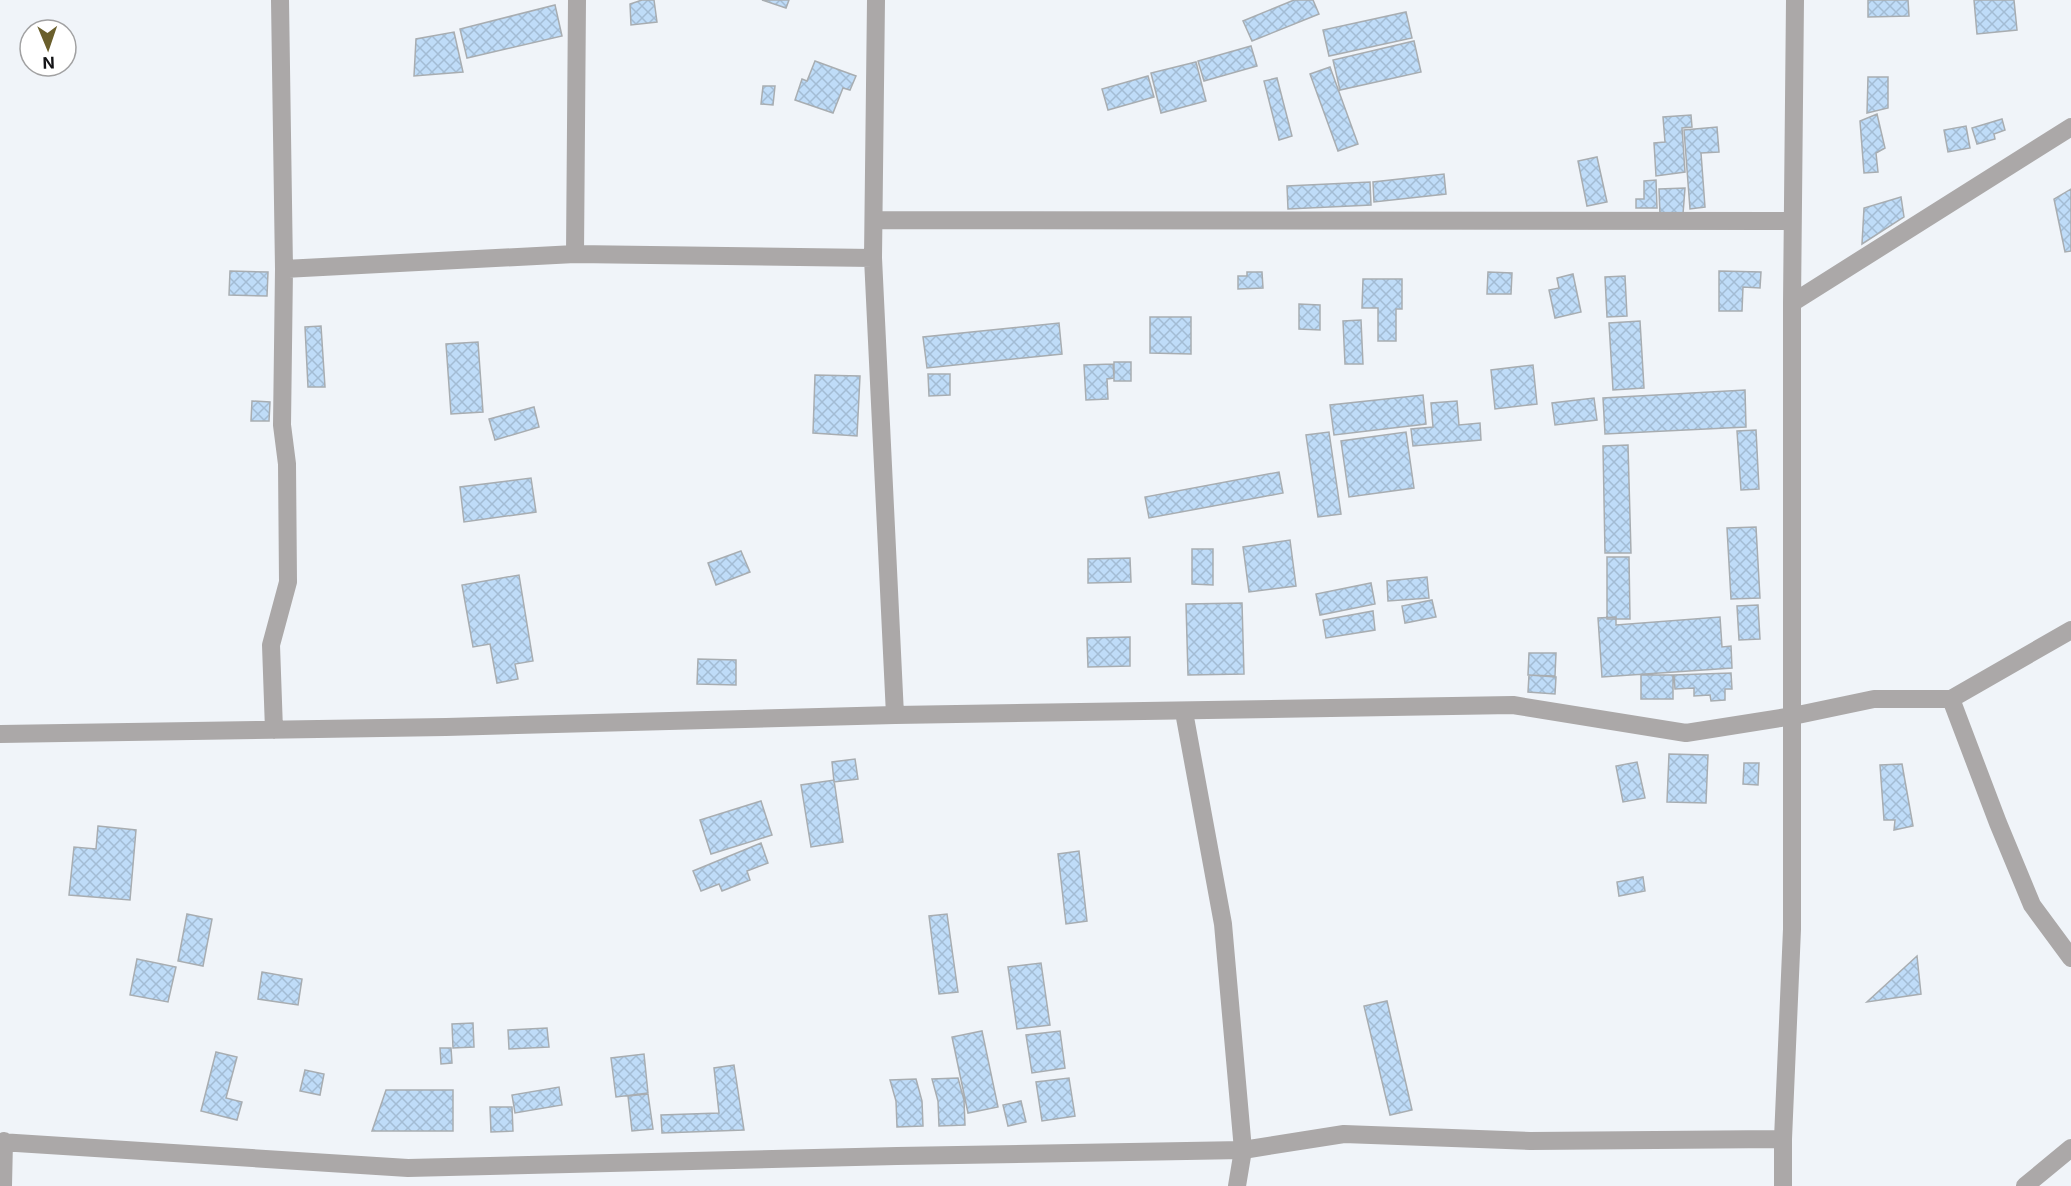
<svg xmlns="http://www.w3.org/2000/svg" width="2071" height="1186" font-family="Inter,sans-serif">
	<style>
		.building { fill: url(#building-cross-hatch); stroke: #a8adb1; stroke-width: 1.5 }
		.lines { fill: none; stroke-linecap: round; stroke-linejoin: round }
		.minor { stroke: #aba8a8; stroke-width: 18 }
	</style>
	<defs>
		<pattern id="building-cross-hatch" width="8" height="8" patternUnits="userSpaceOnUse" patternTransform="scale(1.5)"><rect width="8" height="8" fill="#bfdcf8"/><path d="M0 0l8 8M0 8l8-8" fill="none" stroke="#a3bcd4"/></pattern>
	</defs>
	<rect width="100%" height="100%" fill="#f0f4f9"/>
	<path class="building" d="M642 0H654L657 22 631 25 630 4Z
		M762 0H789L786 8Z
		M1294 0H1313L1319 14 1252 41 1243 21Z
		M1868 0H1908L1909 16 1868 17Z
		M1974 0H2014L2017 30 1977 34Z
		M555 5 562 36 467 58 460 29Z
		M1406 12 1412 38 1329 56 1323 30Z
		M454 32 463 72 414 76 416 39Z
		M1414 41 1421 72 1340 90 1333 60Z
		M1251 46 1257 66 1204 81 1198 61Z
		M815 61 856 76 850 90 843 88 833 113 795 100 802 79 807 81Z
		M1196 62 1206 101 1161 113 1151 73Z
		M1330 67 1358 144 1338 151 1310 74Z
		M1148 76 1154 97 1108 110 1102 89Z
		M1868 77H1888V108L1867 113Z
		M1277 78 1292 136 1279 140 1264 81Z
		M763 86H775L773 105 761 104Z
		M1877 114 1885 148 1876 153 1878 172 1864 173 1860 121Z
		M1691 115 1692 127 1682 128 1685 172 1656 176 1654 143 1665 142 1663 117Z
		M2002 119 2005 130 1994 134 1995 139 1977 144 1972 128Z
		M1966 126 1970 148 1948 152 1944 130Z
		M1717 127 1719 152 1701 153 1705 207 1690 209 1684 130Z
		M1597 157 1607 202 1587 206 1578 161Z
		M1444 174 1446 194 1374 202 1373 182Z
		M1656 180 1657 208H1636V199H1644V181Z
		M1370 182 1371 205 1288 209 1287 186Z
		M1685 188 1683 214 1660 215 1659 189Z
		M2071 189V251L2065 252 2054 199Z
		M1901 197 1904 217 1862 244 1864 208Z
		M230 271 268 272 267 296 229 295Z
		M1719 271 1761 272 1760 288 1743 287 1742 311H1719Z
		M1247 272H1262L1263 288 1238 289V276H1247Z
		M1488 272 1512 273 1511 294H1487Z
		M1573 274 1581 312 1555 318 1549 290 1559 288 1557 278Z
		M1625 276 1627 316 1607 317 1605 277Z
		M1363 279H1402V309H1396V341H1378V308H1362Z
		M1299 304 1320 305V330L1299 329Z
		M1150 317H1191V354L1150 353Z
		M1361 320 1363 364H1345L1343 321Z
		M1640 321 1644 388 1613 390 1609 323Z
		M1059 323 1062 354 927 368 923 337Z
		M321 326 325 387H308L305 327Z
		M478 342 483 412 451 414 446 344Z
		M1114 362H1131V381H1114Z
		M1113 364 1114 378 1107 379 1108 399 1086 400 1084 365Z
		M1533 365 1537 404 1495 409 1491 370Z
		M928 374H950V395L929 396Z
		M815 375 860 376 857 436 813 433Z
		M1745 390 1746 427 1605 434 1603 398Z
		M1423 395 1426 424 1334 435 1330 405Z
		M1594 398 1597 420 1555 425 1552 403Z
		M252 401 270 402 269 421H251Z
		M1457 401 1459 425 1480 423 1481 440 1413 446 1411 429 1433 427 1431 403Z
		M534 407 539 427 495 440 489 419Z
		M1756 430 1759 489 1741 490 1737 431Z
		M1329 432 1341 514 1318 517 1306 435Z
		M1406 432 1414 488 1349 497 1341 441Z
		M1628 445 1631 553H1605L1603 446Z
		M1279 472 1283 493 1149 518 1145 497Z
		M531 478 536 512 464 522 460 487Z
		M1756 527 1760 598 1731 599 1727 528Z
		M1290 540 1296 586 1249 592 1243 547Z
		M1192 549H1213V585L1192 584Z
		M741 551 750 572 716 585 708 563Z
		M1607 557H1629L1630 619H1607Z
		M1130 558 1131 582 1088 583V559Z
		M519 575 533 661 515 664 518 679 497 683 490 644 473 647 462 585Z
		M1427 577 1429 598 1388 601 1387 581Z
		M1371 583 1375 604 1320 615 1316 594Z
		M1432 600 1436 617 1405 623 1402 606Z
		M1242 603 1244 674 1188 675 1186 604Z
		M1758 605 1760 639 1739 640 1737 606Z
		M1373 611 1375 630 1326 638 1323 620Z
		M1616 617V625L1720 617 1722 647 1731 646 1732 668 1602 677 1598 618Z
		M1130 637V666L1088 667 1087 638Z
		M1529 653H1556L1555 676 1528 675Z
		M698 659 736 660V685L697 684Z
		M1731 673 1732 689H1725V700L1711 701 1710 695 1694 696V688L1675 689 1674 675Z
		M1529 675 1556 677 1555 694 1528 692Z
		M1641 675H1673V699H1641Z
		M1669 754 1708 755 1706 803 1667 802Z
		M855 759 858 779 834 782 832 762Z
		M1637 762 1645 798 1623 802 1616 766Z
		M1744 763H1759L1758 785 1743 784Z
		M1902 764 1913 826 1894 830 1895 820H1884L1880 765Z
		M834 780 843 842 811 847 801 785Z
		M761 801 772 835 711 854 700 820Z
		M98 826 136 830 130 900 69 895 74 847 96 849Z
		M761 843 768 863 747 871 750 880 722 891 719 884 701 891 693 871Z
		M1079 851 1087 921 1066 924 1058 854Z
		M1643 877 1645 891 1619 896 1617 882Z
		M187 914 212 919 203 966 178 961Z
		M947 914 958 992 939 994 929 916Z
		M1917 956 1921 994 1867 1002Z
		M137 959 176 967 168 1002 130 995Z
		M1041 963 1050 1025 1017 1029 1008 967Z
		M262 972 302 979 298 1005 258 999Z
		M1387 1001 1412 1110 1390 1115 1364 1006Z
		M473 1023 474 1047 453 1048 452 1024Z
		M547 1028 549 1047 509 1049 508 1030Z
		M982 1031 998 1107 968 1113 952 1037Z
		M1060 1031 1065 1068 1032 1073 1026 1035Z
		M440 1048H451L452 1063 441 1064Z
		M216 1052 237 1057 226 1098 242 1102 237 1120 201 1111Z
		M644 1054 648 1093 616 1097 611 1058Z
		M734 1065 744 1130 662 1133 661 1115 719 1113 714 1068Z
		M305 1070 324 1074 320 1095 300 1091Z
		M958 1078 964 1100 965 1125 939 1126 938 1101 932 1079Z
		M1069 1078 1075 1116 1042 1121 1036 1082Z
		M916 1079 922 1101 923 1126 897 1127 896 1101 890 1080Z
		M559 1087 562 1105 515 1113 512 1095Z
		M386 1090H453V1131H372Z
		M648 1094 653 1129 632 1131 628 1096Z
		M1021 1101 1026 1122 1008 1126 1003 1105Z
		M490 1107H512L513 1131 491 1132Z"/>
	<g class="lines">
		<path class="minor" d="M876 0 873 258 895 715
			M874 220 1792 221
			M575 254 577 0
			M284 269 575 254 873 258
			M1792 303 2071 127
			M1951 699 1998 823 2032 905 2071 958
			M1184 712 1223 924 1243 1150 1237 1186
			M274 730 271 645 288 582 287 464 282 425 284 269 280 0
			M0 734 446 727 895 715 1513 705 1686 733 1793 716 1874 699H1951L2071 630
			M0 1142 408 1168 897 1156 1243 1150 1344 1134 1530 1141 1783 1139
			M3 1186 4 1141
			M1783 1186V1139L1792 929V303L1795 0
			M2025 1186 2071 1148"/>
	</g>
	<g transform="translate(48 48) rotate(178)"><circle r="28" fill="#ffffff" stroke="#a1a1a2" stroke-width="1.5"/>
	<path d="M0-4.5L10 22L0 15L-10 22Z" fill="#6a5f2c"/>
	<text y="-9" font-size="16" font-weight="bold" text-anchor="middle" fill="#131416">N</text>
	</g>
</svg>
